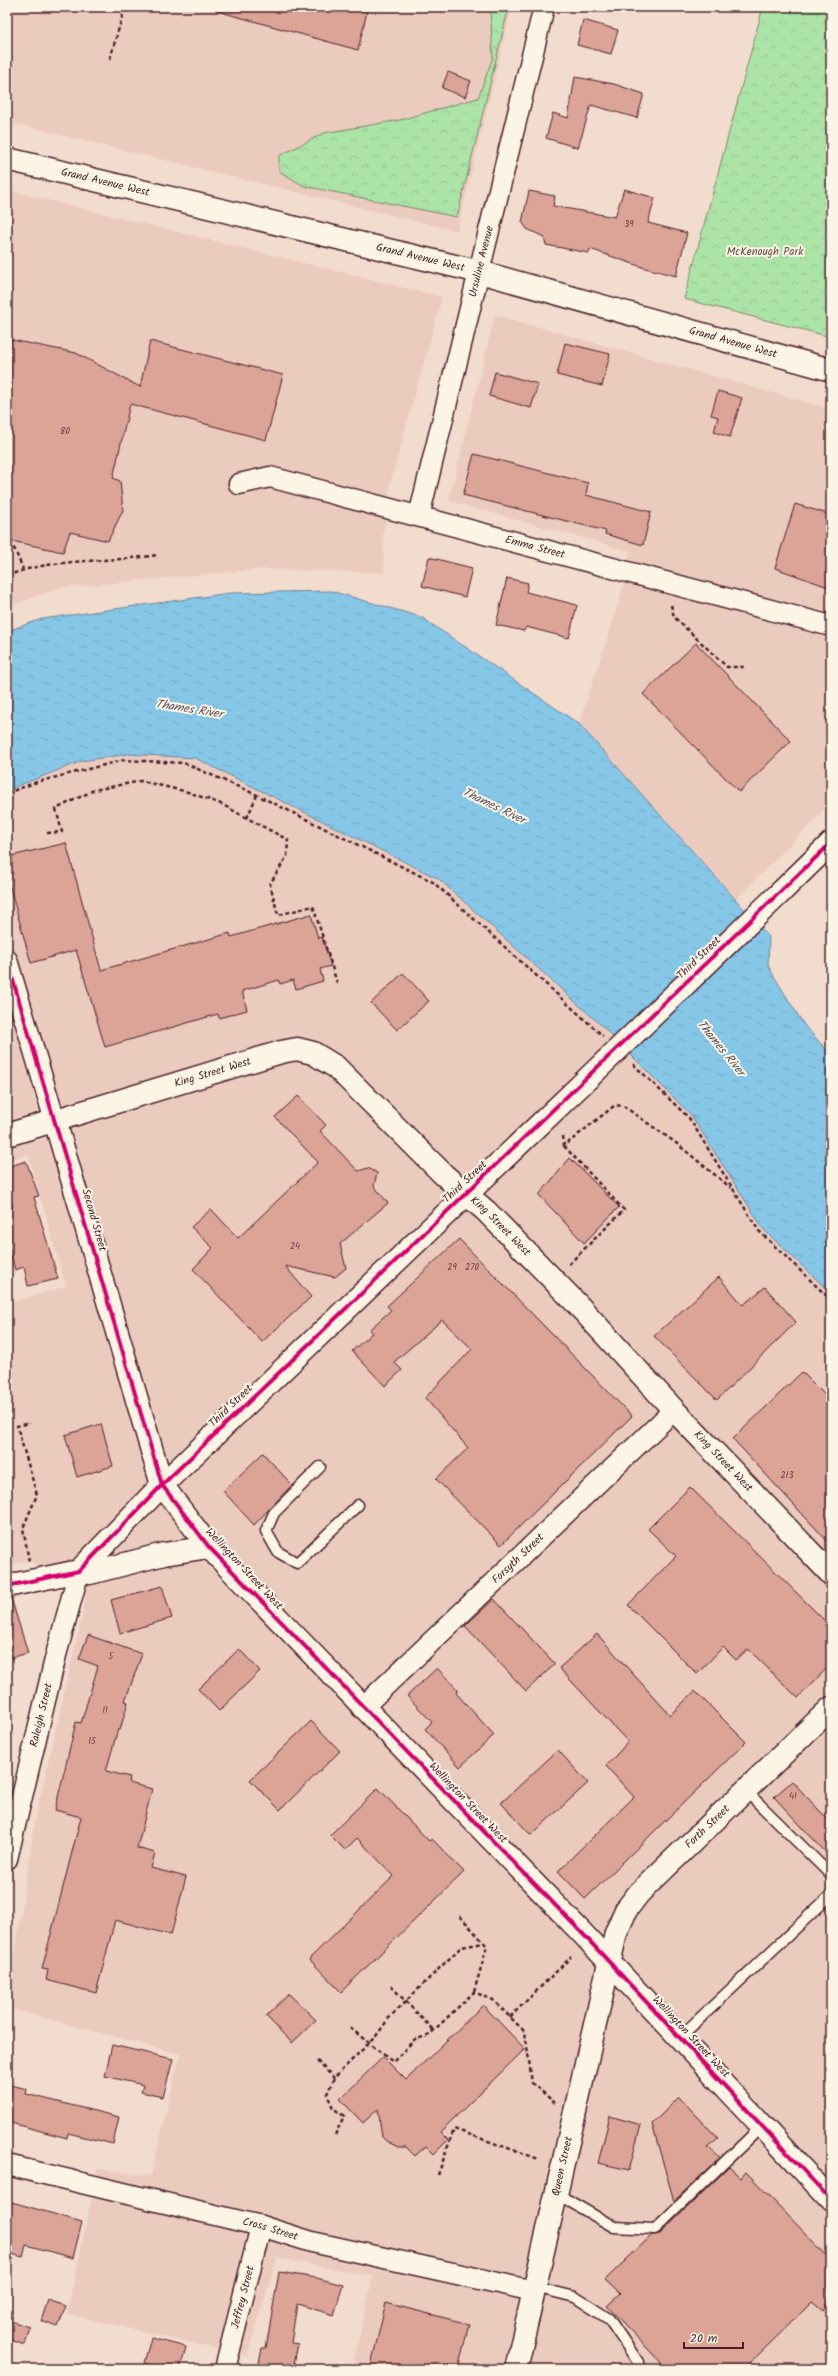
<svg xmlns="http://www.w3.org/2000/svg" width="838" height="2376" font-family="Kalam,sans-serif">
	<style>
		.built { fill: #ebcbbe }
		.forest { fill: url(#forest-crowns); stroke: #7b826a }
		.water { fill: url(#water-ripples); stroke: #6e849c }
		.building { fill: #dca397; stroke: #4a1f2b }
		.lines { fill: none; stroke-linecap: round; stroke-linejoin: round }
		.service-casing { stroke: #4a1f2b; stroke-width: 13 }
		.minor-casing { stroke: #4a1f2b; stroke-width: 23 }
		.tertiary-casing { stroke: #4a1f2b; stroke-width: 25 }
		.secondary-casing { stroke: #4a1f2b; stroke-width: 25 }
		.path { stroke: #4a1f2b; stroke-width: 2.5; stroke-dasharray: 4 3; stroke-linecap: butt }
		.service { stroke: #fcf5e5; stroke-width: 10 }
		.minor { stroke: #fcf5e5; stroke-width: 20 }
		.tertiary { stroke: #fcf5e5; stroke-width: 22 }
		.secondary { stroke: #fcf5e5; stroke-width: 22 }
		.tertiary-bridge-casing { stroke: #4a1f2b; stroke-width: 25; stroke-linecap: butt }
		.tertiary-bridge { stroke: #fcf5e5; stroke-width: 22 }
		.cycleway-casing { stroke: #fcf5e5; stroke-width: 6 }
		.cycleway { stroke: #d6006c; stroke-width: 4 }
		.labels { text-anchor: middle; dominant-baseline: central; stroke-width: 4; stroke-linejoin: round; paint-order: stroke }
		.number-label { font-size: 9px; fill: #6e4046 }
		.street-label { font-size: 11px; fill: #4a1f2b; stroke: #fcf5e5 }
		.park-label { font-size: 11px; fill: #62504a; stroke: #fcf5e5 }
		.water-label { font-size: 12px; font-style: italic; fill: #5c5163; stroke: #fcf5e5 }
	</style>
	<defs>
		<pattern id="forest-crowns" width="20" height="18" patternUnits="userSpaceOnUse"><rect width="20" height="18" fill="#ace4a8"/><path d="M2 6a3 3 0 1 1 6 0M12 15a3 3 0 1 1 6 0" fill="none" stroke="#96c391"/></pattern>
		<pattern id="water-ripples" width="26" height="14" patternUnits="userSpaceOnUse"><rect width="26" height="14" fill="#86c7e7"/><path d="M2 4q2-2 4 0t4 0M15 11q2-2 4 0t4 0" fill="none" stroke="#75aac6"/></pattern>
	</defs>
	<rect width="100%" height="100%" fill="#f2dcce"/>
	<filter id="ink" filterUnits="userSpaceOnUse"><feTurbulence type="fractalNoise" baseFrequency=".025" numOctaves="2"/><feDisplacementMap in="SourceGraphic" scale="8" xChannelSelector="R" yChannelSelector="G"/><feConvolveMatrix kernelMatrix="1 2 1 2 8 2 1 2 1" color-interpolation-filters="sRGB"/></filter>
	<g filter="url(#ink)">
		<path class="built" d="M7 7H512L457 231 7 122Z
			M7 190 442 297 390 484 383 535 384 573 262 569 59 588 7 607Z
			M495 315 831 409V803L736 899 579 724 620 599 630 551 449 501Z
			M128 754 195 758 439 879 602 1026 691 1115 764 1230 831 1293V2369H352L373 2276 277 2258 247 2356 67 2314 98 2169 151 2176 180 2054 7 2008 35 1819 86 1599 29 1560 7 1566V1304L66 1286 28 1155 7 1160V790L81 761Z"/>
		<path class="forest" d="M490 7H509L457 217 304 186 279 171V156L324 133 400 120 478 98 493 57Z
			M763 7H831V337L684 299Z"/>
		<path class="water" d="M331 591 421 617 579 724 769 937 768 965 772 973 804 1025 831 1055V1293L764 1230 691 1115 602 1026 439 879 195 758 128 754 82 761 7 790V631L42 619 230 593Z"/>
		<path class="building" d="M218 7H368L358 50 217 11Z
			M583 20 618 30 611 54 577 45Z
			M448 72 471 81 465 97 442 88Z
			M575 77 614 84 644 94 637 118 591 105 578 148 546 138 553 113 568 118Z
			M624 189 655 198 648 223 687 233 676 276 645 268 590 249 589 253 546 245 544 237 527 229 522 222 529 191 555 196 553 206 615 217Z
			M7 339 76 353 140 387 150 341 283 375 266 440 130 404 113 478 120 481 123 510 108 541 70 532 63 552 7 540Z
			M565 343 610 354 602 386 557 375Z
			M495 372 538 384 531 408 489 396Z
			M718 391 742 398 730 437 714 432 718 417 711 415Z
			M474 454 588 483 586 495 651 512 643 545 605 534 606 531 463 495Z
			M795 504 831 515V588L775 568Z
			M429 557 472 568 465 597 422 586Z
			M507 578 528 583 526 592 577 605 569 638 526 627 524 631 496 625Z
			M696 643 791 741 739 792 643 694Z
			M66 843 101 970 230 933 231 937 311 914 318 938 322 937 331 966 320 969 323 981 296 989 293 980 280 984 279 980 242 991 247 1010 219 1018 218 1014 105 1047 76 950 31 963 7 877V857Z
			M403 973 429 1001 397 1030 371 1003Z
			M298 1096 326 1125 320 1131 358 1171 368 1168 377 1173 374 1186 388 1203 340 1244 346 1268 335 1277 285 1266 311 1297 262 1342 193 1269 213 1248 191 1227 211 1209 238 1238 318 1162 275 1117Z
			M570 1158 619 1207 584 1243 539 1195Z
			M26 1161 39 1196 34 1197 58 1279 28 1286 24 1267 15 1270 7 1239V1209L13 1207 7 1190V1167Z
			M459 1239 632 1416 501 1545 436 1479 468 1448 425 1398 472 1349 442 1320 394 1362 402 1370 385 1386 352 1351 372 1333 369 1330 391 1310 387 1306Z
			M719 1277 743 1305 765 1287 796 1322 717 1400 654 1336Z
			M802 1372 831 1401V1545L733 1439Z
			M101 1424 113 1466 77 1477 65 1435Z
			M263 1453 292 1485 254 1525 223 1491Z
			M690 1487 831 1627V1664L798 1698 748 1649 736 1660 723 1647 697 1674 628 1605 676 1556 648 1529Z
			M162 1586 172 1618 120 1633 111 1600Z
			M7 1598H11L28 1653 7 1659Z
			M494 1599 555 1664 526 1691 465 1626Z
			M597 1634 670 1715 695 1691 746 1742 585 1899 558 1871 634 1797 606 1766 628 1742 559 1668Z
			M88 1635 142 1654 125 1701 128 1702 120 1730 118 1729 106 1771 130 1777 129 1783 152 1789 137 1848 155 1853 151 1868 186 1877 171 1935 115 1920 96 1993 46 1980 48 1970 42 1969 81 1817 55 1810 76 1722 81 1723 98 1666 79 1659Z
			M239 1649 260 1671 219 1711 198 1689Z
			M437 1668 458 1690 456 1693 494 1735 460 1767 425 1729 432 1722 407 1696Z
			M311 1721 340 1751 280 1810 250 1780Z
			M558 1750 588 1783 531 1835 501 1803Z
			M792 1781 831 1823V1858L774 1797Z
			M378 1788 429 1841 432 1839 464 1872 341 1992 309 1959 394 1876 357 1838 345 1850 330 1835Z
			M289 1994 316 2020 292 2043 266 2016Z
			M483 2005 525 2049 440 2132 448 2140 434 2154 426 2146 415 2156 406 2147H398L386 2141 382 2137 378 2109 363 2123 340 2099 383 2057 406 2080Z
			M112 2045 173 2059 163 2097 141 2092 143 2085 105 2076Z
			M7 2084 27 2089 26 2094 119 2117 113 2144 68 2133 67 2138 7 2122Z
			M679 2097 718 2138 708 2147 720 2158 674 2201 652 2124Z
			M610 2116 641 2125 629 2170 598 2163Z
			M729 2167 741 2178 746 2172 831 2260V2298L823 2311 812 2302 744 2369H667L607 2306 620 2294 605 2280 652 2235 660 2234Z
			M12 2202 82 2222 73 2258 26 2245 23 2257 7 2253V2225Z
			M279 2272 317 2278 343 2285 334 2315 297 2304 291 2343 298 2344 293 2369H258L262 2348H266Z
			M48 2300 66 2306 58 2327 41 2321Z
			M386 2303 469 2324 458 2369H370Z
			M7 2320 30 2327 25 2345 7 2339Z
			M151 2338 186 2347 180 2369H147L148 2364 144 2363Z"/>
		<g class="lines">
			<defs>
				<path id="service" d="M320 1467 274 1513 266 1531 278 1552 297 1563 358 1505
					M746 1791 831 1875
					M679 2038 831 1895
					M557 2194 614 2227 655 2229 762 2126
					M535 2287 575 2297 609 2319 638 2362V2369"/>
				<g id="minor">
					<path id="s1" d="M239 484 270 477 831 626"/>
					<path id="s2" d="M419 516 544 7"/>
					<path d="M7 960 55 1121"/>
					<path id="s3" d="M362 1708 674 1410"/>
					<path id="s4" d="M7 1859 56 1655 79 1571"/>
					<path id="s5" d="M7 2165 261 2226 312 2242 534 2291"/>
					<path id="s6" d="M225 2369 261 2226"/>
				</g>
				<g id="tertiary">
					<path d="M781 892 831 843"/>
					<path d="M55 1121 162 1485 209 1547 583 1934 831 2200"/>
					<path id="s7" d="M7 1135 281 1052 297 1049 313 1053 336 1067 444 1175 486 1211 577 1304 674 1410 831 1574"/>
					<path d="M79 1571 90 1573 164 1554 209 1547"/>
					<path d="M7 1586 79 1571 162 1485 583 1083"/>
					<path id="s8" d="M516 2369 616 1933 626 1910 639 1893 831 1708"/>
				</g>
				<g id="secondary">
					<path id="s9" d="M7 159 480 272 831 370"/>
				</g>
			</defs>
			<use href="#service" class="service-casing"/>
			<use href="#minor" class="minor-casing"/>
			<use href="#tertiary" class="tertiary-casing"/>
			<use href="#secondary" class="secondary-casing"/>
			<path class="path" d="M110 59 125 7
				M11 541 23 569
				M7 576C52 557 109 563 157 555
				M671 605 674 617 727 667H745
				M7 793 37 782 124 760 184 763 257 795 433 882 603 1036
				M247 818 257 795
				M47 833 62 832 56 809 94 790 141 781 188 792 221 804 288 840 287 856 270 884 278 915 313 906 337 983
				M633 1064 689 1118 759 1231 831 1300
				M563 1136 564 1146 614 1106 622 1105 676 1143 731 1188
				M564 1146 624 1210 568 1265
				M29 1561 23 1528 37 1495 17 1426 30 1423
				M460 1916 487 1946 474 1992
				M391 1986 434 2031
				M510 2017 571 1957
				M350 2028 393 2062 415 2039 428 2036 474 1992 493 2000 525 2032 532 2083 555 2103
				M317 2061 334 2078
				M335 2135 344 2116 333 2108 327 2094 334 2078 376 2036 389 2018 461 1947 484 1943
				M438 2175 454 2129 539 2159"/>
			<use href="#service" class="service"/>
			<use href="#minor" class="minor"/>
			<use href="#tertiary" class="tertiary"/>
			<use href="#secondary" class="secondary"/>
			<defs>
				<path id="tertiary-bridge" d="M583 1083 781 892"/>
			</defs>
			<use href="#tertiary-bridge" class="tertiary-bridge-casing"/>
			<use href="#tertiary-bridge" class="tertiary-bridge"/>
			<defs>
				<path id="cycleway" d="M7 960 162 1485 209 1547 583 1934 831 2200
					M7 1586 79 1571 162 1485 831 843"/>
			</defs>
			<use href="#cycleway" class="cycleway-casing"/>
			<use href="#cycleway" class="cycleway"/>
		</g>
	</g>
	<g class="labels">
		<g class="number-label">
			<text x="629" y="224">39</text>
			<text x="65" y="431">80</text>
			<text x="295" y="1246">24</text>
			<text x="452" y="1267">29</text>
			<text x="472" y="1267">270</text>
			<text x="787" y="1475">213</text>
			<text x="111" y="1656">5</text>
			<text x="105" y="1710">11</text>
			<text x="92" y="1741">15</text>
			<text x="793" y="1796">41</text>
		</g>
		<g class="street-label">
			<text stroke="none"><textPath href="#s9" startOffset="101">Grand Avenue West</textPath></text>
			<text stroke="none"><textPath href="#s9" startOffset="425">Grand Avenue West</textPath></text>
			<text stroke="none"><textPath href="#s2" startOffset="262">Ursuline Avenue</textPath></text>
			<text stroke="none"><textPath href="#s9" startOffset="749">Grand Avenue West</textPath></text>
			<text stroke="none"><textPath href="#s1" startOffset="306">Emma Street</textPath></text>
			<text transform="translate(699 958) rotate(-44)">Third Street</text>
			<text stroke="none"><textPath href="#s7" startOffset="215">King Street West</textPath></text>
			<text transform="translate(465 1182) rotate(-43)">Third Street</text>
			<text transform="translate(94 1220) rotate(74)">Second Street</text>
			<text stroke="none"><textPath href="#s7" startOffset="575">King Street West</textPath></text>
			<text transform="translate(231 1406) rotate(-44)">Third Street</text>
			<text stroke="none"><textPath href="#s7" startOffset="899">King Street West</textPath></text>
			<text stroke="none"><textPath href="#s3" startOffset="216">Forsyth Street</textPath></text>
			<text transform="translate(244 1569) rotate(47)">Wellington Street West</text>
			<text stroke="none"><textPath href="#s4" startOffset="148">Raleigh Street</textPath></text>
			<text transform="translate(468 1803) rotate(46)">Wellington Street West</text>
			<text stroke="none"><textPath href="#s8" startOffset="589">Forth Street</textPath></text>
			<text transform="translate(691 2037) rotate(47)">Wellington Street West</text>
			<text stroke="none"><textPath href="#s8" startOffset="208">Queen Street</textPath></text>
			<text stroke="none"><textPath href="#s5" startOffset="271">Cross Street</textPath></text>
			<text stroke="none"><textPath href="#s6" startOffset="74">Jeffrey Street</textPath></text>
		</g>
		<g class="park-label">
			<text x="765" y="252">McKenough Park</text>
		</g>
		<g class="water-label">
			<text transform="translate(189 709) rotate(9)">Thames River</text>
			<text transform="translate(494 806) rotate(26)">Thames River</text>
			<text transform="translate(721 1048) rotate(51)">Thames River</text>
		</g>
	</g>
	<rect width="838" height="2376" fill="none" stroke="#fcf5e5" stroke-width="24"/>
	<rect x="12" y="12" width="814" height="2352" fill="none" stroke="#4a1f2b" stroke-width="1.5" filter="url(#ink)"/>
	<path d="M684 2342v6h59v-6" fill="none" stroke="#4a1f2b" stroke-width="2"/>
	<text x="690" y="2342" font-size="12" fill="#4a1f2b" stroke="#fcf5e5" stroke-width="3" paint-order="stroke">20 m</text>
</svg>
